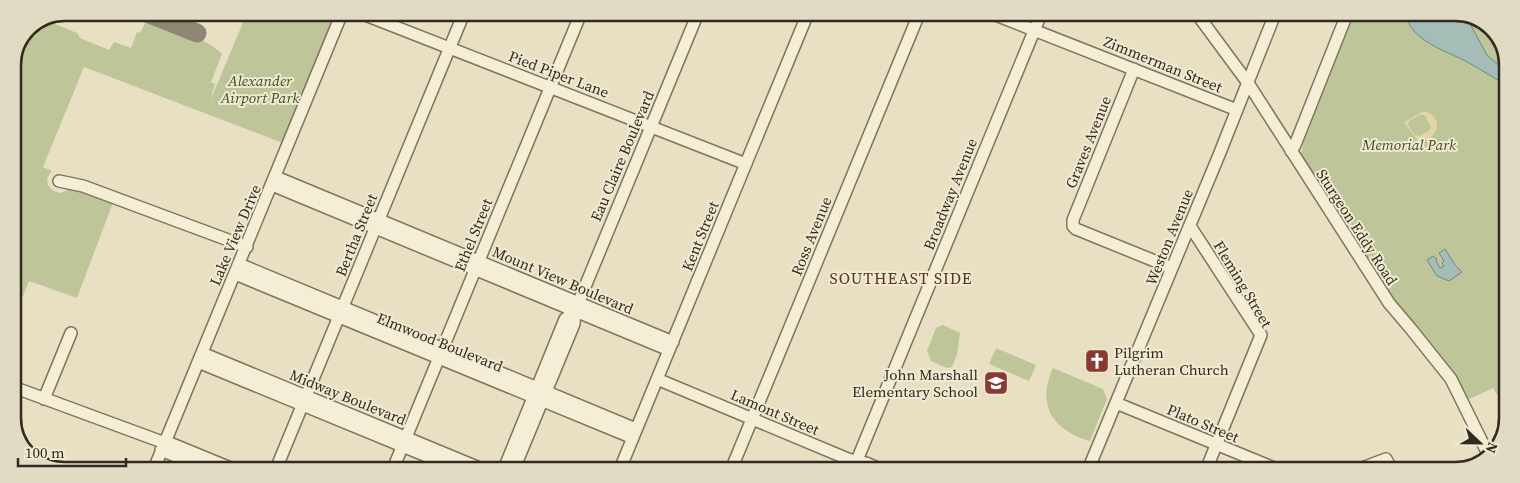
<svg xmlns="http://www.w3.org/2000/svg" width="1520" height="483" font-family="'Source Serif 4',serif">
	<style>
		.green { fill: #bdc599 }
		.sand { fill: #e2d6a4; fill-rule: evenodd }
		.water { fill: #a5bcb7; stroke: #6d8984 }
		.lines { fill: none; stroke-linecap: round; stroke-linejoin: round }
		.taxiway { stroke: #8e8572; stroke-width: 19 }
		.minor-casing { stroke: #81735c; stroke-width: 14 }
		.minor { stroke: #f4eed6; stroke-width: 11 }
		.labels { text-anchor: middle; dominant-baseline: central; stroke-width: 4; stroke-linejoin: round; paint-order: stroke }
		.street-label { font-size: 15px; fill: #332a1f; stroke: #f1ead2 }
		.park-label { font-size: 15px; font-style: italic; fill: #414d28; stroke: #f1ead2 }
		.poi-label { font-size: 15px; fill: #332a1f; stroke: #f1ead2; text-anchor: start }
		.neighbourhood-label { font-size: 16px; letter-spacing: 1px; fill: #5a3323; stroke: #f1ead2 }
		.rim { fill: none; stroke: #332a1f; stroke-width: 2.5 }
	</style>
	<rect width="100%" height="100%" fill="#e9e0c4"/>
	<path class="green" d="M247 13H336L283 143 84 67 43 167 52 171C42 181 49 191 61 193L71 188 114 200 77 298 29 281 13 321V65L28 28 58 16 55 24 77 33 80 38 109 50 114 42 131 48 137 32 140 33 147 19C169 28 205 36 222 54L211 82 215 84 210 101Z
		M1354 14H1411L1409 24C1422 45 1447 51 1467 62 1481 69 1494 78 1507 85L1506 409 1493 388 1467 400 1398 310 1302 159 1301 154 1304 141Z
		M1463 14H1469L1496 33 1507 62V73L1487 55 1469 22Z
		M943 325 960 333 957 355 952 367 947 368 931 361 927 351 936 328Z
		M996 348 1036 365 1029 381 989 364Z
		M1053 368 1103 389 1107 399 1090 441C1053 430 1036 406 1053 368Z"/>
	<path class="sand" d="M1424 111C1434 114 1438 119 1437 129L1430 139 1418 141 1404 122ZM1420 115H1424L1431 126 1430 130 1419 136 1415 135 1408 125 1409 121Z"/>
	<path class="water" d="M1411 14H1463L1469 22 1487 55 1507 73V85C1493 78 1481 69 1467 62 1447 51 1422 45 1409 24Z
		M1445 249 1455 265 1462 272 1449 281 1437 276 1427 260 1433 256 1437 259 1436 261 1440 268 1444 266 1442 263 1444 261 1439 253Z"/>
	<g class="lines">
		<path class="taxiway" d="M147 13 197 33"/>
		<defs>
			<path id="minor" d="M360 13 746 164
				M993 14 1237 110
				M1197 14 1248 83 1389 303 1411 329 1451 379 1489 456
				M1134 69 1073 220V226L1076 229 1172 268
				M1291 151 1295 145 1347 14
				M276 177 673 342
				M59 181 83 186 247 247
				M272 185 669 350
				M1190 226 1261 335 1206 470
				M239 264 636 429
				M235 274 633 438
				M202 353 482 469
				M198 362 458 469
				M657 379 848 459 866 463 882 470
				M13 387 165 443
				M44 399 71 333
				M1116 403 1279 470
				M165 441 233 469
				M161 450 206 469
				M154 469 342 13
				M276 469 464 13
				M393 469 581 13
				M504 469 565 319 575 311
				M514 469 574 324 575 311 698 13
				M620 469 808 13
				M731 470 919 14
				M853 470 1041 14
				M1088 470 1219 155 1275 14
				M1357 470 1386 459 1392 470"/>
		</defs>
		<use href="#minor" class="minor-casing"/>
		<use href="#minor" class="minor"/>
	</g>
	<defs>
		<symbol id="church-square" viewBox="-11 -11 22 22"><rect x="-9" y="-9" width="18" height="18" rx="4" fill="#893933" stroke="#f1ead2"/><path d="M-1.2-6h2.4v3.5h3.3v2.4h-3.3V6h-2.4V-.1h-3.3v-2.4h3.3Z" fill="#fff"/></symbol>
		<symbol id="school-square" viewBox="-11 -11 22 22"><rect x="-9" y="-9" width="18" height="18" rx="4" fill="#893933" stroke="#f1ead2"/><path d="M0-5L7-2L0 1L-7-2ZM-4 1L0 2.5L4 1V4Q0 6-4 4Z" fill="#fff"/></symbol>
	</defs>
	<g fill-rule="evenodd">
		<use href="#church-square" x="1083" y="347" width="28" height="28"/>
		<use href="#school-square" x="982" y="369" width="28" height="28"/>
	</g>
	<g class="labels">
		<g class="street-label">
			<text transform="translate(1163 64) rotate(22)">Zimmerman Street</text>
			<text transform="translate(559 74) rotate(21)">Pied Piper Lane</text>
			<text transform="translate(1088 142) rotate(-68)">Graves Avenue</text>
			<text transform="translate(622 156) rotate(-67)">Eau Claire Boulevard</text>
			<text transform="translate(950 194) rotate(-68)">Broadway Avenue</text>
			<text transform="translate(1357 227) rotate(57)">Sturgeon Eddy Road</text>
			<text transform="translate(235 235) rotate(-67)">Lake View Drive</text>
			<text transform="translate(356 235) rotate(-68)">Bertha Street</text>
			<text transform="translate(473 235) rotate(-68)">Ethel Street</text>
			<text transform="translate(700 236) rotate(-68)">Kent Street</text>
			<text transform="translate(811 236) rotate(-68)">Ross Avenue</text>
			<text transform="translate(1169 237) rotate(-68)">Weston Avenue</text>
			<text transform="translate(563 280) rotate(23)">Mount View Boulevard</text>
			<text transform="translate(1243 284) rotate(59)">Fleming Street</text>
			<text transform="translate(440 342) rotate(22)">Elmwood Boulevard</text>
			<text transform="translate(348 397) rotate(22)">Midway Boulevard</text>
			<text transform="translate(775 412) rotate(23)">Lamont Street</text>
			<text transform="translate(1203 423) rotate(23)">Plato Street</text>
		</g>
		<g class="park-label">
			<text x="260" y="80">Alexander<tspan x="260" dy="17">Airport Park</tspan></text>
			<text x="1409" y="144">Memorial Park</text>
		</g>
		<g class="poi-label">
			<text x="1114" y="352">Pilgrim<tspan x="1114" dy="17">Lutheran Church</tspan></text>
			<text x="978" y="374" text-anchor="end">John Marshall<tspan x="978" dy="17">Elementary School</tspan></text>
		</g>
		<g class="neighbourhood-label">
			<text x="901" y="278">SOUTHEAST SIDE</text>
		</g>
	</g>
	<path d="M0 0H1520V483H0ZM65 21H1455A44 44 0 0 1 1499 65V418A44 44 0 0 1 1455 462H65A44 44 0 0 1 21 418V65A44 44 0 0 1 65 21Z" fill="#e2dbc4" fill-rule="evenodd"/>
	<path class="rim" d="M65 21H1455A44 44 0 0 1 1499 65V418A44 44 0 0 1 1455 462H65A44 44 0 0 1 21 418V65A44 44 0 0 1 65 21Z"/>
	<g transform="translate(1480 443) rotate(112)" stroke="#f1ead2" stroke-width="4" paint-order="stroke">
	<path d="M0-4L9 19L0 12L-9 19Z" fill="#332a1f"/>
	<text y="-8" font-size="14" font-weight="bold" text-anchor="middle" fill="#332a1f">N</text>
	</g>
	<path d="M18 458v8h108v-8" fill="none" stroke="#332a1f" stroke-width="2.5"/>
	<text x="25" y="458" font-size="15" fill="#332a1f" stroke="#f1ead2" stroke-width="4" paint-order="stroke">100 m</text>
</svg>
